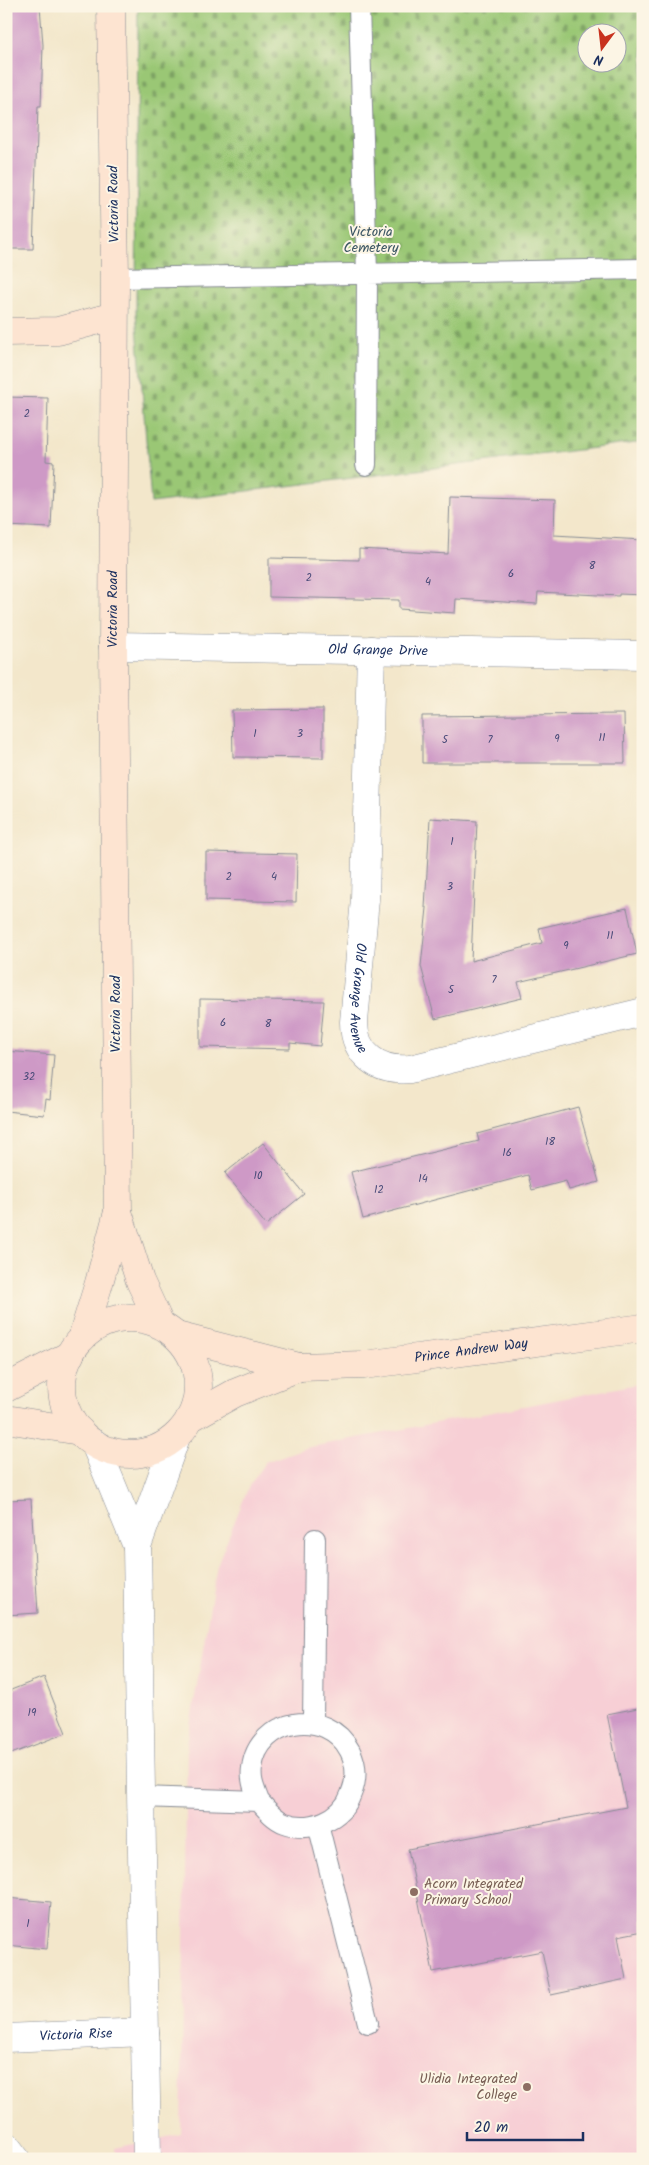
<svg xmlns="http://www.w3.org/2000/svg" width="649" height="2165" font-family="Kalam,sans-serif">
	<style>
		.built { fill: #f7cfd5 }
		.cemetery { fill: url(#cemetery-stones); stroke: #5a7b6a; fill-rule: evenodd }
		.building { fill: #ce99c6 }
		.lines { fill: none; stroke-linecap: round; stroke-linejoin: round }
		.lane-casing { stroke: #878b94; stroke-width: 22 }
		.street-casing { stroke: #878b94; stroke-width: 29 }
		.secondary-casing { stroke: #878b94; stroke-width: 29 }
		.lane { stroke: #fff; stroke-width: 20 }
		.street { stroke: #fff; stroke-width: 28 }
		.secondary { stroke: #fde4d1; stroke-width: 28 }
		.education-dot { fill: #8d6e63; stroke: #fcf5e5; stroke-width: 2 }
		.labels { text-anchor: middle; dominant-baseline: central; stroke-width: 4; stroke-linejoin: round; paint-order: stroke }
		.number-label { font-size: 11px; fill: #484a78 }
		.street-label { font-size: 14px; fill: #1b2f5e; stroke: #fcf5e5 }
		.park-label { font-size: 14px; fill: #3b5564; stroke: #fcf5e5 }
		.education-label { font-size: 14px; fill: #785e54; stroke: #fcf5e5; text-anchor: start }
	</style>
	<defs>
		<pattern id="cemetery-stones" width="16" height="16" patternUnits="userSpaceOnUse" patternTransform="scale(1.25)"><rect width="16" height="16" fill="#9ac775"/><path d="M2 7V4a2 2 0 0 1 4 0v3zM10 15v-3a2 2 0 0 1 4 0v3z" fill="#7da263"/></pattern>
	</defs>
	<rect width="100%" height="100%" fill="#fcf5e5"/>
	<filter id="ink" filterUnits="userSpaceOnUse"><feTurbulence type="fractalNoise" baseFrequency=".02" numOctaves="2"/><feDisplacementMap in="SourceGraphic" scale="10" xChannelSelector="R" yChannelSelector="G"/><feConvolveMatrix kernelMatrix="1 2 1 2 8 2 1 2 1" color-interpolation-filters="sRGB"/></filter>
	<filter id="wash" filterUnits="userSpaceOnUse"><feTurbulence type="fractalNoise" baseFrequency=".0096" numOctaves="4" result="noise"/><feDisplacementMap in="SourceGraphic" scale="20" xChannelSelector="R" yChannelSelector="G"/><feGaussianBlur stdDeviation="1.12" result="paint"/><feColorMatrix in="noise" values="0 0 0 0 0 0 0 0 0 0 0 0 0 0 0 0 0 1.4 0 .05"/><feComposite in="paint" operator="in"/></filter>
	<g filter="url(#wash)">
		<rect width="100%" height="100%" fill="#f3e7cb"/>
		<path class="built" d="M643 1383V2159H115V2148L181 2134 187 1744 217 1565 249 1486 265 1462 305 1448Z"/>
		<path class="cemetery" d="M138 6H643V442L151 503 136 313ZM586 32H616V62H586Z"/>
		<g id="blocks">
			<path class="building" d="M6 6H40L43 45 41 106H38L33 249H6Z
				M6 397 48 398 46 461 54 462 51 528 6 526Z
				M450 497 555 500 554 535 643 540V595L619 594V596L538 592 537 604 456 599 455 613 399 609V600L269 597V558L359 560V549L448 554Z
				M323 709V758L233 757 232 710Z
				M624 714 625 763H422V716Z
				M430 818 477 821 471 961 542 943 539 928 627 908 637 954 518 982 522 998 435 1019 421 966 427 908H425Z
				M206 852 297 854 296 902 206 900Z
				M200 999 324 1001 320 1046 290 1043V1049L200 1047Z
				M6 1051 54 1055 50 1100 46 1099 44 1115 6 1111Z
				M578 1107 599 1182 569 1190 566 1181 532 1190 528 1175 363 1219 351 1172 479 1141 477 1134Z
				M263 1143 304 1194 266 1225 225 1173Z
				M31 1499 38 1613 6 1615V1500Z
				M44 1677 66 1733 6 1756V1692Z
				M643 1707V1931L618 1936 626 1979 551 1995 542 1951 433 1972 408 1849 626 1807 607 1714Z
				M6 1898 51 1902 47 1949 6 1945Z"/>
		</g>
	</g>
	<g filter="url(#ink)">
		<use href="#blocks" fill-opacity="0" stroke="#878b94" stroke-width="1"/>
		<g class="lines">
			<defs>
				<path id="lane" d="M359 6 367 274 366 465
					M115 278 643 269
					M313 1722 315 1539
					M141 1797 259 1801C266 1809 274 1819 285 1823 310 1832 342 1820 351 1794 357 1780 357 1765 350 1751 327 1706 258 1718 252 1768 250 1780 255 1790 259 1801
					M318 1824 368 2023"/>
				<g id="street">
					<path id="s1" d="M113 646 643 655"/>
					<path id="s2" d="M371 650 365 899 354 1022C354 1055 379 1072 410 1069L643 1012"/>
					<path d="M95 1444 137 1546"/>
					<path id="s3" d="M6 2038 145 2032"/>
					<path d="M6 2146 16 2159"/>
					<path d="M147 2159 137 1546 176 1437"/>
				</g>
				<g id="secondary">
					<path d="M6 332 58 331 114 316"/>
					<path d="M118 1212 140 1281 160 1324"/>
					<circle cx="130" cy="1386" r="68"/>
					<path id="s4" d="M177 1336 299 1367 364 1365 643 1328"/>
					<path id="s5" d="M82 1338 99 1283 118 1212 113 646 115 278 111 6"/>
					<path d="M6 1388 70 1355"/>
					<path d="M190 1418 235 1393 299 1367"/>
					<path d="M6 1419 80 1431"/>
				</g>
			</defs>
			<use href="#lane" class="lane-casing"/>
			<use href="#street" class="street-casing"/>
			<use href="#secondary" class="secondary-casing"/>
			<use href="#lane" class="lane"/>
			<use href="#street" class="street"/>
			<use href="#secondary" class="secondary"/>
		</g>
	</g>
	<g class="education-dot">
		<circle cx="414" cy="1892" r="5"/>
		<circle cx="527" cy="2087" r="5"/>
	</g>
	<g class="labels">
		<g class="number-label">
			<text x="27" y="414">2</text>
			<text x="592" y="566">8</text>
			<text x="511" y="574">6</text>
			<text x="309" y="578">2</text>
			<text x="428" y="582">4</text>
			<text x="255" y="734">1</text>
			<text x="300" y="734">3</text>
			<text x="602" y="738">11</text>
			<text x="557" y="739">9</text>
			<text x="445" y="740">5</text>
			<text x="490" y="740">7</text>
			<text x="452" y="842">1</text>
			<text x="229" y="877">2</text>
			<text x="274" y="877">4</text>
			<text x="450" y="887">3</text>
			<text x="610" y="936">11</text>
			<text x="566" y="946">9</text>
			<text x="494" y="980">7</text>
			<text x="451" y="990">5</text>
			<text x="223" y="1023">6</text>
			<text x="268" y="1024">8</text>
			<text x="29" y="1077">32</text>
			<text x="550" y="1142">18</text>
			<text x="507" y="1153">16</text>
			<text x="258" y="1176">10</text>
			<text x="423" y="1179">14</text>
			<text x="379" y="1190">12</text>
			<text x="32" y="1713">19</text>
			<text x="28" y="1924">1</text>
		</g>
		<g class="street-label">
			<text transform="translate(114 204) rotate(-91)">Victoria Road</text>
			<text stroke="none"><textPath href="#s5" startOffset="734">Victoria Road</textPath></text>
			<text stroke="none"><textPath href="#s1" startOffset="265">Old Grange Drive</textPath></text>
			<text stroke="none"><textPath href="#s2" startOffset="349">Old Grange Avenue</textPath></text>
			<text transform="translate(116 1014) rotate(-90)">Victoria Road</text>
			<text stroke="none"><textPath href="#s4" startOffset="299">Prince Andrew Way</textPath></text>
			<text stroke="none"><textPath href="#s3" startOffset="70">Victoria Rise</textPath></text>
		</g>
		<g class="park-label">
			<text x="371" y="232">Victoria<tspan x="371" dy="16">Cemetery</tspan></text>
		</g>
		<g class="education-label">
			<text x="424" y="1884">Acorn Integrated<tspan x="424" dy="16">Primary School</tspan></text>
			<text x="517" y="2079" text-anchor="end">Ulidia Integrated<tspan x="517" dy="16">College</tspan></text>
		</g>
	</g>
	<rect width="649" height="2165" fill="none" stroke="#fcf5e5" stroke-width="25"/>
	<g transform="translate(602 48) rotate(195)"><circle r="24" fill="#fcf5e5" stroke="#a2a6af"/>
	<path d="M0-4L9 19L0 12L-9 19Z" fill="#c8321e"/>
	<text y="-8" font-size="14" font-weight="bold" text-anchor="middle" fill="#1b2f5e">N</text>
	</g>
	<path d="M467 2132v8h116v-8" fill="none" stroke="#1b2f5e" stroke-width="2.5"/>
	<text x="474" y="2132" font-size="15" fill="#1b2f5e" stroke="#fcf5e5" stroke-width="4" paint-order="stroke">20 m</text>
</svg>
